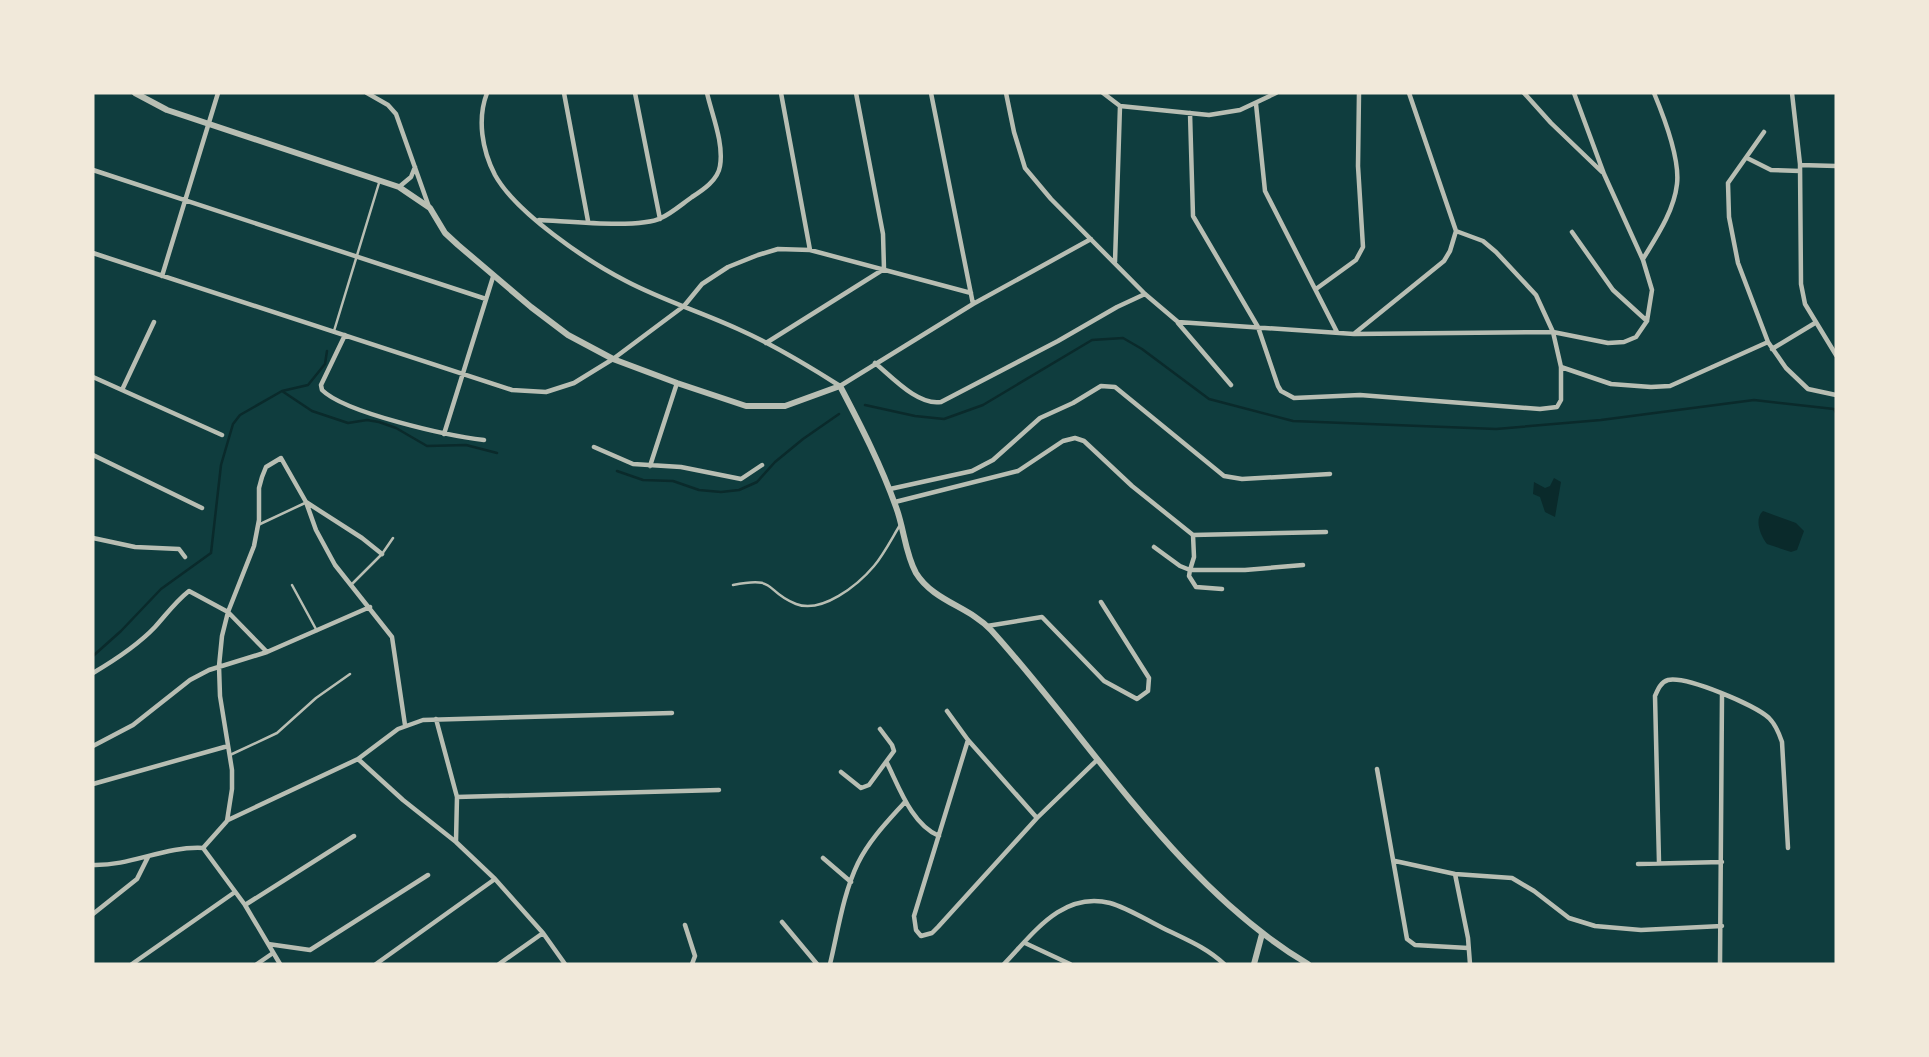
<svg xmlns="http://www.w3.org/2000/svg" width="1929" height="1057" font-family="Lora,serif">
	<style>
		.water { fill: #0a2a2b }
		.lines { fill: none; stroke-linecap: round; stroke-linejoin: round }
		.stream { stroke: #0a2a2b; stroke-width: 2.5 }
		.service { stroke: #b8beb3; stroke-width: 2.5 }
		.minor { stroke: #b8beb3; stroke-width: 4.5 }
		.tertiary { stroke: #b8beb3; stroke-width: 6 }
	</style>
	<rect width="100%" height="100%" fill="#0f3d3e"/>
	<path class="water" d="M1554 478 1561 482 1555 517 1545 512 1540 497 1533 494 1534 482 1545 488 1550 486Z
		M1763 511 1796 523 1804 531 1797 550 1791 552 1767 544C1760 535 1754 519 1763 511Z"/>
	<g class="lines">
		<path class="stream" d="M282 391 312 411 348 423 367 420 379 422 396 428 427 446 466 445 497 453
			M865 405 915 416 944 419 983 405 1092 340 1123 338 1142 349 1209 399 1293 421 1496 429 1601 420 1754 400 1834 409 1836 413
			M617 471 643 480 673 481 699 490 721 492 739 490 757 482 775 462 803 439 839 414
			M93 656 121 631 161 589 211 553 221 465 233 424 240 415 282 391 308 385 325 364 327 351"/>
		<path class="service" d="M334 331 379 183
			M258 525 305 503
			M292 585 317 631
			M351 585 382 554 393 538
			M733 585C779 576 763 591 796 604 822 614 858 585 874 566 884 554 892 538 900 525
			M230 755 277 733 316 698 350 674"/>
		<path class="minor" d="M367 93 388 105 396 114 429 207
			M487 93C477 119 482 150 495 175 516 213 587 261 626 281 662 300 701 312 738 329 774 345 807 365 840 386L973 304 1091 239
			M564 93 588 221
			M635 93 660 219
			M781 93 810 250
			M931 93 973 304
			M1006 93 1014 132 1025 168 1051 199 1145 294 1178 322 1354 334 1553 332 1608 343 1624 342 1636 337 1647 321 1652 290 1643 260 1604 174 1574 93
			M1103 93 1120 106 1209 115 1240 110 1276 93
			M1524 93 1551 123 1602 172
			M1792 93 1800 164 1801 284 1805 304 1836 355
			M1256 104 1265 191 1337 332
			M1190 113 1193 216 1258 327 1278 386 1281 391 1294 398 1360 395 1540 409 1557 407 1561 400V367L1553 332 1536 295 1496 252 1483 241 1456 231
			M1764 132 1728 183 1729 217 1738 263 1768 342 1786 368 1808 389 1836 395
			M1747 158 1771 170 1800 171
			M1800 165 1836 166
			M93 170 486 299
			M399 187 411 177 415 167
			M539 220C566 221 640 229 661 218 672 213 682 204 692 197 703 190 718 180 720 166 724 143 712 115 707 93
			M1572 232 1613 290 1647 321
			M93 253 512 390 546 392 574 383 613 359 684 306 702 284 728 267 758 255 778 249 810 250 971 293
			M1643 259C1657 236 1674 211 1677 184 1680 158 1664 117 1654 93
			M1115 262 1120 106
			M162 276 218 93
			M1316 289 1356 260 1363 247 1358 166 1359 93
			M1178 323 1231 385
			M1355 333 1444 261 1450 251 1456 231 1409 93
			M345 335 321 385 322 390C345 413 449 436 484 440
			M766 343 884 269 883 234 856 93
			M1772 349 1815 323
			M875 363C892 377 918 406 941 402L1058 341 1117 307 1145 294
			M1561 367 1611 384 1651 387 1670 386 1768 342
			M93 377 222 435
			M122 390 154 322
			M444 434 493 277
			M594 447 633 464 681 467 741 479 762 465
			M93 455 202 508
			M650 466 677 383
			M890 489 972 471 993 460 1040 418 1073 403 1101 386 1115 387 1224 476 1242 479 1330 474
			M306 502 316 530 335 565 392 637 405 725
			M895 502 1018 471 1063 441 1075 438 1084 441 1132 486 1193 535 1194 557 1190 570H1245L1303 565
			M1193 535 1326 532
			M93 538 135 547 179 549 185 557
			M1154 547 1180 566 1190 570 1189 576 1196 587 1222 589
			M987 626 1042 617 1104 681 1137 699 1148 691 1149 678 1101 602
			M93 673C115 660 137 646 155 627 166 615 175 602 189 591L228 612 267 652
			M947 711 968 740 1037 818
			M436 719 457 797 456 841
			M968 740 914 916 916 930 921 936 932 933 938 927 1037 818 1097 760
			M93 746 133 725 190 680 209 670 267 652 370 607
			M358 759 403 800 456 842 495 879 543 933 565 964
			M887 763C899 787 912 825 939 836
			M1377 769 1407 939 1415 945 1468 948
			M841 772 861 788 869 785 894 751 892 745 880 729
			M93 784 228 746
			M457 797 719 790
			M228 820 358 759 398 729 423 720 672 713
			M203 848 227 821 232 789V770L220 696 219 666 222 636 228 612 254 546 259 520V488L262 477 266 467 281 458 306 502 362 538 382 554
			M203 848 245 905 280 964
			M823 858 851 882
			M1395 861 1455 874 1512 878 1534 891 1569 918 1595 926 1641 930 1722 926
			M1659 862 1655 696C1658 689 1661 682 1668 680 1687 676 1755 705 1769 718 1776 725 1779 733 1782 742L1788 848
			M1638 864 1722 862
			M93 865C131 866 165 846 203 848
			M1455 874 1468 938 1470 964
			M245 905 354 836
			M93 914 137 879 148 857
			M782 922 817 964
			M685 925 695 956 692 964
			M1025 943 1070 964
			M268 944 310 950 428 875
			M132 964 235 892
			M257 964 273 953
			M376 964 495 879
			M499 964 543 933
			M830 964C838 931 843 894 858 863 870 839 888 821 905 802
			M1004 964C1033 934 1062 891 1110 903 1127 908 1143 918 1159 926 1182 938 1205 946 1224 964
			M1720 964 1722 694"/>
		<path class="tertiary" d="M135 93 167 110 399 187 430 208 445 233 458 245 531 307 568 335 613 359 677 383 746 406H785L840 386C861 426 881 465 896 507 904 528 905 553 916 573 933 601 970 607 991 630 1091 740 1178 887 1308 964
			M1254 964 1262 934"/>
	</g>
	<rect width="1929" height="1057" fill="none" stroke="#f1e9da" stroke-width="189"/>
</svg>
